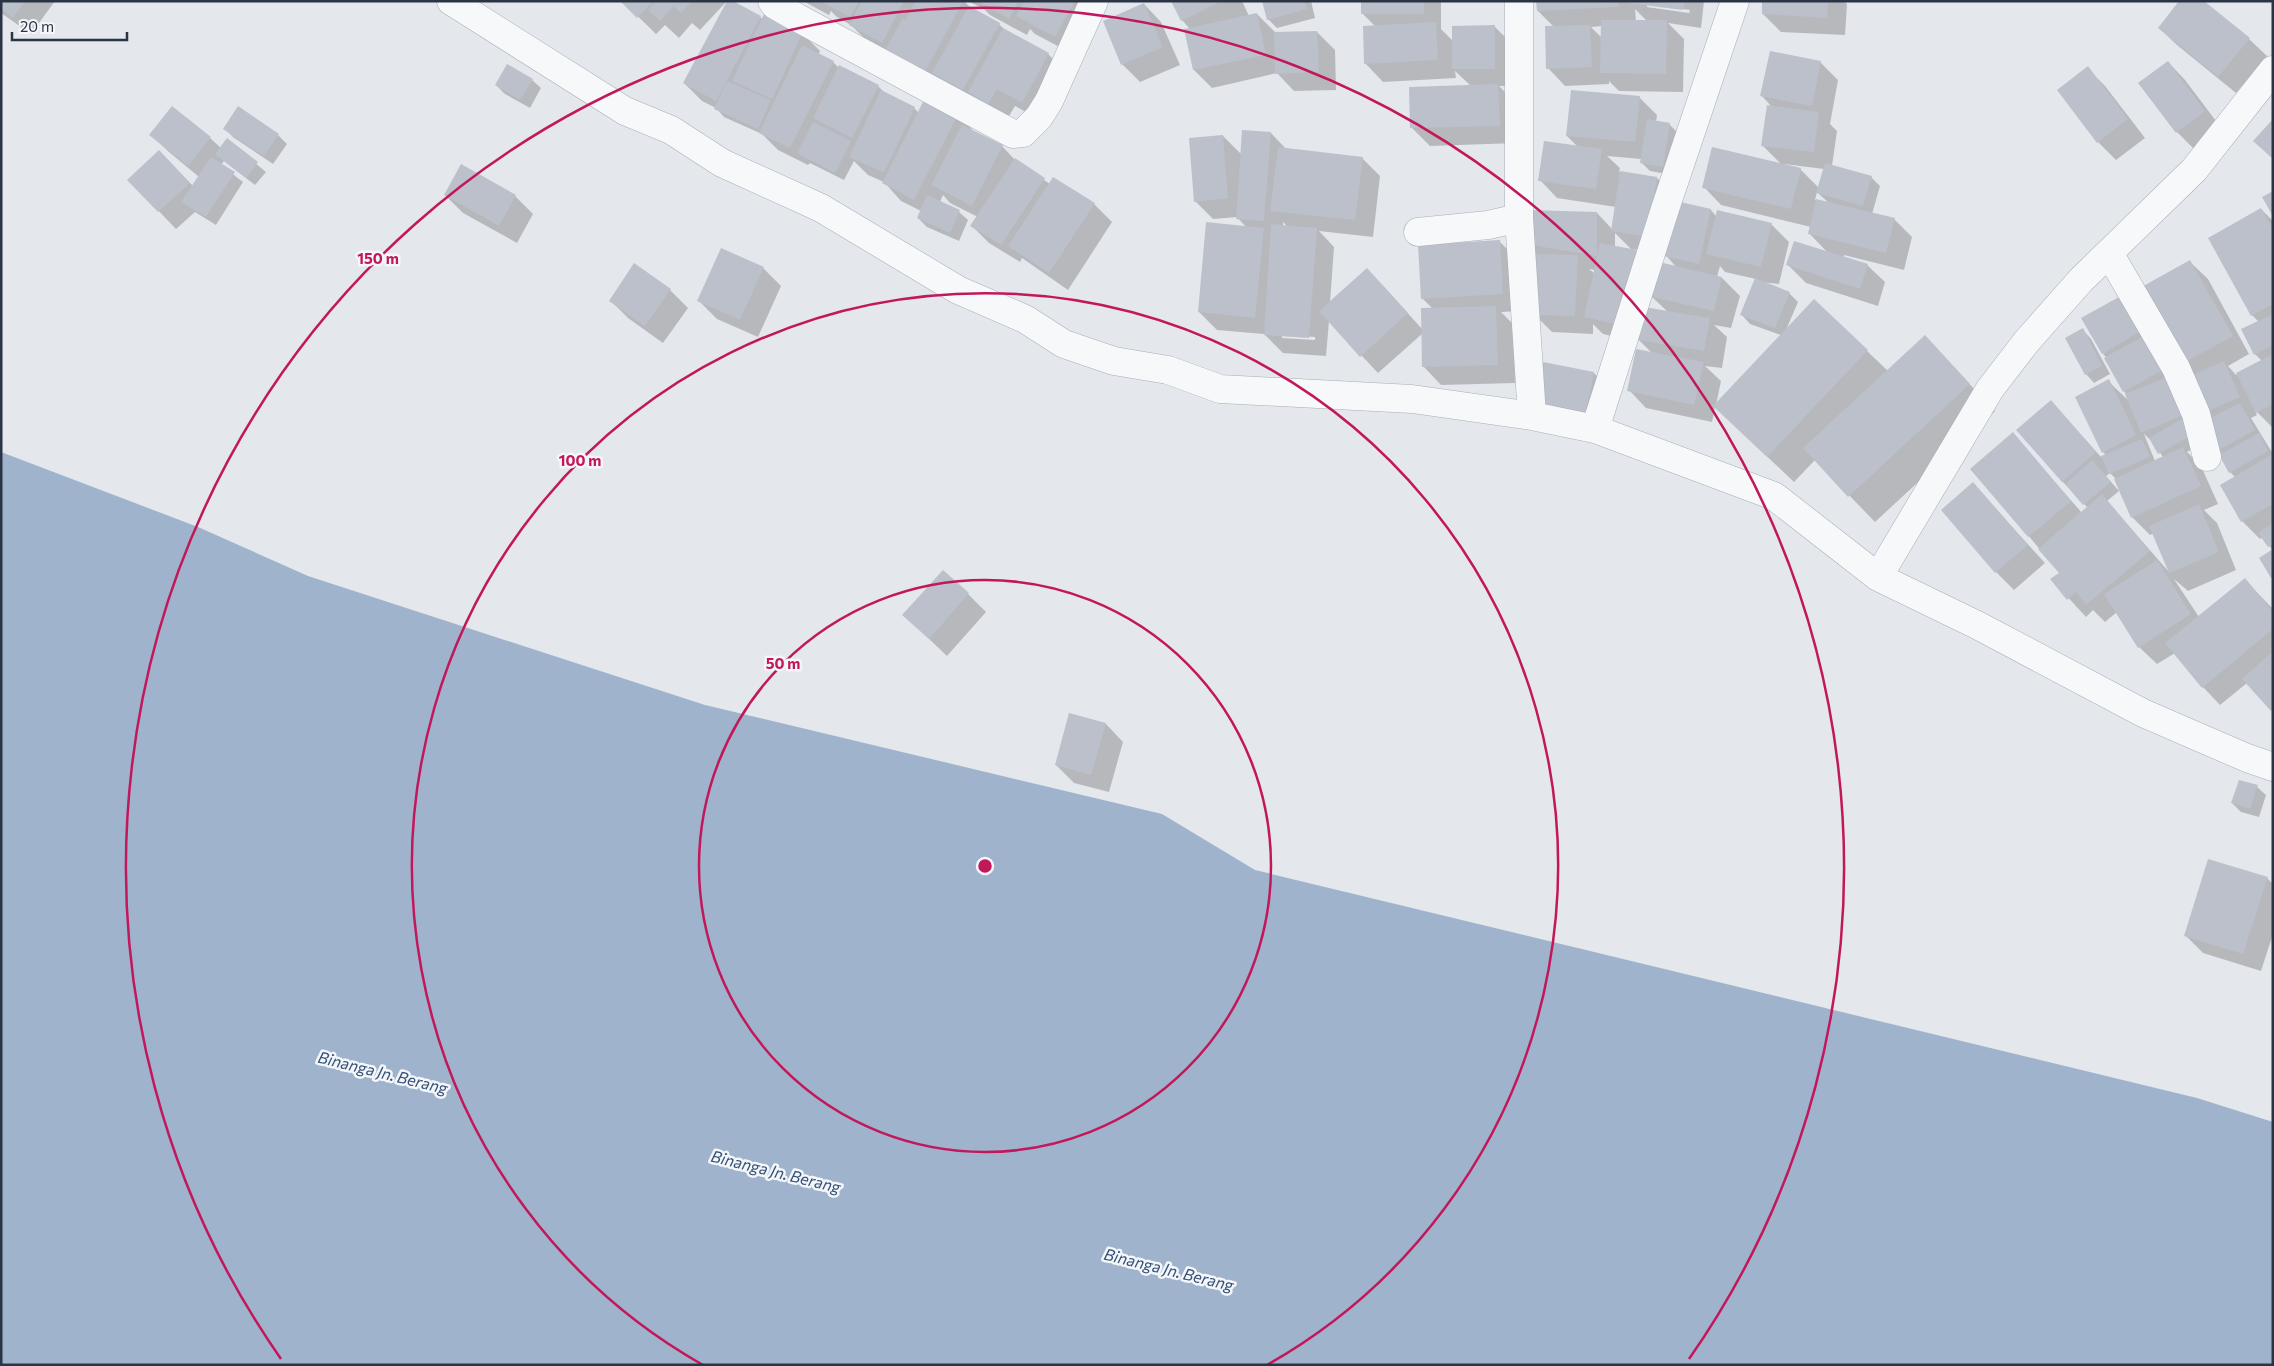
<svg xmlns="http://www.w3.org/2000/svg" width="2274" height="1366" font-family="Commissioner,sans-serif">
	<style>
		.water { fill: #9fb4cc }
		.shadow { fill: #0003; fill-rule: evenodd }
		.building { fill: #bbc0ca }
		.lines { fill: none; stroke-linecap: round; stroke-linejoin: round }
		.street-casing { stroke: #a9aeb7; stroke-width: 29 }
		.street { stroke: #f7f8fa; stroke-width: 28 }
		.ring { fill: none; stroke: #c2185b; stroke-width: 2.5 }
		.labels { text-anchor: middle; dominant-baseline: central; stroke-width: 5; stroke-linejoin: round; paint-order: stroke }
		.water-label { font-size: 16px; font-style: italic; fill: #34527a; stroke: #f4f6f9 }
		.centre { fill: #c2185b; stroke: #f4f6f9; stroke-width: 2.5 }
		.ring-label { font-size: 15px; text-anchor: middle; font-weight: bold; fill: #c2185b; stroke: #f4f6f9; stroke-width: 5; stroke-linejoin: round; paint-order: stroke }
	</style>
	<rect width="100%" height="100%" fill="#e4e7ec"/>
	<path class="water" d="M1 452 198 527 308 576 705 705 1162 814 1255 870 2197 1098 2273 1122V1365H1Z"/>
	<path class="shadow" d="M1 1H55L31 34 1 13Z
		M622 1H727L700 30 692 23 679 38 665 25 656 34Z
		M731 1 763 19 802 33 820 51 818 55 833 62 839 68 878 86 887 95 914 108 919 113 958 114 975 133 1002 146 1016 161 1050 184 1094 204 1112 222 1068 290 1022 258 1020 262 989 243 972 226 978 217 950 203 943 195 940 202 959 212 968 220 959 241 927 227 918 218 921 211 901 201 884 182 868 175 854 161 844 180 810 163 808 165 778 150 762 134 724 117 716 108 702 101 684 83Z
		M803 1H964L971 8 999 24 1006 31 1048 54 1066 72 1040 120 1015 106 1006 121 869 43 851 25 837 17 831 11 829 15Z
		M968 1H1089L1073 54 1035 34 1030 29 1027 35 990 15 984 9Z
		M1173 1H1242L1249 16 1257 14 1275 32H1317L1335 50 1336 90 1294 91 1277 73 1212 88 1194 70 1190 29 1182 20Z
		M1263 1H1311L1315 18 1277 28 1268 19Z
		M1363 1H1441V29L1453 41 1494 26 1512 44V86H1499L1516 103 1517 143 1430 146 1412 128 1471 86 1455 71 1456 78 1383 82 1366 64 1375 26 1363 14Z
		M1537 1H1704L1701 28 1668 23 1684 39 1683 92 1619 91 1609 81V84L1565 86 1548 68 1554 27 1538 11ZM1647 4 1690 10 1689 13 1647 7ZM1635 9 1647 21H1636ZM1602 26V38L1591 27Z
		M1764 1H1844L1847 4 1845 35 1781 32 1763 14Z
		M1144 4 1161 22 1180 65 1140 82 1122 64Z
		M2159 28 2249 39 2267 56 2236 93 2177 45Z
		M1820 62 1838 80 1830 124 1837 131 1832 166 1871 177 1880 186 1872 214 1894 219 1912 237 1904 270 1844 255V257L1867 265 1885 282 1878 306 1806 283 1788 265 1828 253 1809 233 1811 227 1721 205 1704 187 1782 165 1762 145 1772 107 1762 96ZM1784 164 1824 169 1819 188 1800 169 1784 165ZM1817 192 1820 195 1829 203 1815 200Z
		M2168 62 2185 80 2222 129 2195 150 2177 132Z
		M2087 68 2105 86 2145 138 2116 160 2098 142Z
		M532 80 541 88 530 108 505 94 496 85Z
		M1639 97 1657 115 1656 122 1669 124 1678 133 1672 175 1650 171 1641 162V159L1607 156 1620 168 1619 172 1657 178 1675 196 1672 215 1711 210 1716 216 1771 224 1789 242 1779 284 1761 282 1789 293 1798 302 1786 330 1867 351 1888 371 1925 337 1995 411 1875 522 1815 460 1794 482 1715 407 1712 422 1646 408 1629 390 1652 353 1638 339 1637 342 1603 334 1593 324V334L1552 332 1534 314 1537 258 1522 242 1597 213 1612 229 1616 207 1557 198 1540 180 1578 147 1567 136ZM1615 233 1633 251 1615 247ZM1633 249 1665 254 1676 267 1652 297 1668 312 1645 308 1654 269ZM1720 266 1725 272 1756 279 1742 315 1750 324 1781 335 1716 405 1721 381 1705 366 1722 368 1727 337 1714 325 1731 328 1740 296 1722 278 1717 277ZM1589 269 1595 270V274Z
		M225 129 278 135 287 144 273 164 233 137Z
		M1243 131 1271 133 1287 150 1362 158 1380 176 1373 237 1319 231 1334 247 1330 303 1384 287 1423 330 1433 309 1422 298 1499 241 1517 259 1520 311 1501 312 1514 325 1515 383 1441 385 1424 367 1423 333 1378 373 1329 321 1326 356 1283 353 1264 334 1217 330 1199 312 1246 227 1237 217 1213 219 1195 201 1223 136 1242 155ZM1283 222 1288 227 1283 226ZM1282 335 1315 337V340L1282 338Z
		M151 135 210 138 221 148 227 140 266 172 255 185 224 161 221 165 243 182 216 225 195 212 176 229 129 180 159 151 193 186 199 177 169 152Z
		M445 195 515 196 533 214 517 243 463 213Z
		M2261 209 2273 221V428L2254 409 2257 415 2251 418 2273 454V578L2260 558 2273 551 2263 537 2260 539 2242 521 2235 477 2230 472 2222 455 2204 442 2187 452 2201 466 2218 504 2204 510 2217 523 2236 570 2188 591 2174 579 2199 617 2245 580 2273 609V710L2247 683 2220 705 2203 687 2175 653 2157 664 2139 647 2117 612 2105 622 2093 610 2086 617 2052 580 2060 573 1972 469 2013 434 2082 513 2088 508 2062 481 2051 401 2101 457 2106 455 2103 452 2108 381 2130 402 2107 358 2103 354 2190 262 2208 279 2249 354 2228 366 2236 375 2262 361 2255 354 2259 322 2252 315ZM2144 434 2154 443 2163 457 2155 461ZM2110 473 2116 479 2132 517 2150 535 2154 533 2169 572 2107 501 2119 491 2106 476Z
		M634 265 670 290 688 308 663 343 628 318 610 300Z
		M763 268 781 286 758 337 717 319 699 301Z
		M2083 330 2091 339 2110 374 2094 383 2086 374Z
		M1594 373 1612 391 1603 433 1554 424Z
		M1973 484 2045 563 2014 590 1996 572Z
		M968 594 986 612 947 656 904 615Z
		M1106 724 1123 742 1109 792 1074 783 1056 765Z
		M2257 787 2266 795 2259 817 2241 812 2232 803Z
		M2267 878 2273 884V934L2261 971 2203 953 2185 935Z"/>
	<path class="building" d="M1 1H25L13 18 1 9Z
		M620 1H653L637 18Z
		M656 1H692L681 13 674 6 660 21 648 10Z
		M727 1H733L761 16 716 101 683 83Z
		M820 1H859L850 17Z
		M862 1H904L882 43 849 25Z
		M916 1H963L925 72 885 50 903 18 905 20Z
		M978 1H1018L1009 19Z
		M1024 1H1075L1055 37 1016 16Z
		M1171 1H1222L1181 21Z
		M1262 1H1305L1307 9 1267 20Z
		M1361 1H1424V14H1361Z
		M1536 1H1618L1619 7 1537 11Z
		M1627 1H1685L1683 10 1627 3Z
		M1762 1H1828L1827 18 1762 14Z
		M2179 1H2204L2250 38 2218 77 2158 28Z
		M1144 3 1163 47 1121 65 1103 21Z
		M969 6 1000 23 963 90 932 73Z
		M1257 13 1266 55 1193 70 1184 29Z
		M764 14 803 32 772 99 732 81Z
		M1601 20H1667L1666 74 1600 73Z
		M1436 22 1438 60 1364 64 1363 26Z
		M1495 25V69H1452V26Z
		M1590 25 1592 67 1546 69 1545 26Z
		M1003 28 1049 53 1022 103 997 89 988 104 968 92Z
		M1317 31 1319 72 1275 74 1274 32Z
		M802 45 834 61 790 148 759 133Z
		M1770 51 1821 61 1812 106 1760 96Z
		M2168 61 2205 111 2176 133 2138 83Z
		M507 64 533 79 520 100 495 85Z
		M839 65 879 85 852 138 813 118Z
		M2088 66 2128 119 2097 143 2057 90Z
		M727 81 771 100 758 129 714 109Z
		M1498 84 1500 126 1410 128 1409 87Z
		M881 90 915 107 884 173 849 157Z
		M1571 90 1640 96 1635 142 1566 136Z
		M926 96 959 113 914 200 882 183Z
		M1767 105 1819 112 1814 152 1761 146Z
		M172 106 211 137 188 166 149 135Z
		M238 106 279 134 264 156 223 129Z
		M1647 119 1670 123 1663 167 1640 163Z
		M2273 119V159L2253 141Z
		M813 122 851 141 835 173 797 153Z
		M962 125 1003 145 972 206 931 185Z
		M1242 130 1271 132 1264 221 1236 219Z
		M1223 135 1228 198 1194 202 1189 138Z
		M227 138 258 162 246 178 215 154Z
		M1544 141 1602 149 1596 189 1538 181Z
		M1278 147 1363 157 1355 220 1270 211Z
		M1712 147 1801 168 1791 209 1702 188Z
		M159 150 190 183 158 212 127 180Z
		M211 157 235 172 206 217 181 202Z
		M1015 158 1045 178 1001 245 970 226Z
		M1825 163 1872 176 1863 206 1816 193Z
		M461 164 516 195 499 226 444 195Z
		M1620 171 1657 177 1648 237 1611 231Z
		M1053 177 1095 203 1049 273 1008 246Z
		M2273 191V216L2262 197Z
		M927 195 960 210 950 233 917 218Z
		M1816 199 1895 218 1886 253 1808 234Z
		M1676 201 1711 209 1699 264 1663 256Z
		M2261 208 2273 229V304L2251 316 2208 238Z
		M1527 210 1597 212V256L1520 243Z
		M1717 210 1772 223 1761 267 1706 254Z
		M1206 222 1264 228 1255 318 1198 312Z
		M1271 224 1317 228 1309 338 1264 335Z
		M1500 240 1503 294 1421 299 1418 245Z
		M1794 241 1868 264 1860 289 1786 265Z
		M1600 243 1637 250 1620 325 1584 317Z
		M721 248 764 267 740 320 697 301Z
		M1536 254 1578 255 1575 316 1533 315Z
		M2190 260 2233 336 2180 365 2138 289Z
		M1659 262 1722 277 1714 311 1651 297Z
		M634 263 671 289 645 326 609 301Z
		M1367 268 1408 313 1360 357 1319 311Z
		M1755 278 1790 292 1775 328 1740 315Z
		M2128 292 2148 327 2102 354 2081 318Z
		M1814 299 1868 350 1767 457 1713 406Z
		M1496 306 1498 365 1422 367 1421 308Z
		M1644 307 1710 318 1704 351 1638 340Z
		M2273 314V345L2254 355 2241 329Z
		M2083 328 2102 366 2085 375 2065 338Z
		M2154 330 2172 365 2123 392 2104 358Z
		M1925 335 1970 384 1848 497 1803 448Z
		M1636 349 1704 362 1694 405 1627 391Z
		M2273 354V404L2256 413 2236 373Z
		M2224 361 2240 397 2201 414 2185 378Z
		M1543 362 1594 372 1585 416 1535 406Z
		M2175 374 2191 412 2141 433 2125 394Z
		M2109 379 2136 435 2102 453 2075 397Z
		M2051 400 2096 452 2062 482 2016 430Z
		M2240 403 2255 430 2217 451 2201 423Z
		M2187 416 2197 433 2158 454 2149 438Z
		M2013 432 2071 501 2028 537 1970 469Z
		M2259 433 2268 451 2229 473 2219 455Z
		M2142 439 2150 457 2109 474 2101 456Z
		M2183 447 2201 486 2131 518 2114 479Z
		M2273 454V504L2241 522 2220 485Z
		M2092 460 2111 482 2083 505 2065 484Z
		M1973 482 2028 545 1995 573 1941 510Z
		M2102 494 2150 551 2086 605 2076 592 2067 600 2050 579 2059 573 2038 549Z
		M2199 504 2219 552 2169 573 2149 526Z
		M2273 523V544L2268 547 2258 533Z
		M2273 549V577L2271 578 2259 558Z
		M2157 560 2191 614 2138 648 2104 594Z
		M943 570 969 593 929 639 902 615Z
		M2245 578 2273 612V629L2202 688 2165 643Z
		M2273 651V709L2271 711 2242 679Z
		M1069 713 1106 723 1091 775 1055 765Z
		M2239 780 2258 785 2250 809 2231 803Z
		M2208 859 2268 877 2243 954 2184 936Z"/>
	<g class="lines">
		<defs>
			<path id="street" d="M451 1 625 111 671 130 722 163 821 208 958 290 1025 319 1064 344 1114 361 1168 370 1220 389 1412 399 1532 416 1595 429 1774 496 1878 577 1977 625 2143 713 2247 758 2273 767
				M772 1 775 5 796 17 1013 134 1023 133 1039 117 1049 101 1094 1
				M1519 1V218L1532 416
				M1418 232 1488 225 1519 218
				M2109 253 2176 368 2196 414 2207 457
				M1595 429 1666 206 1735 1
				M1878 577 1990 389 2027 341 2081 280 2194 170 2273 70"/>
		</defs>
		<use href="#street" class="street-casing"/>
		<use href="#street" class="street"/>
	</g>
	<g class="ring">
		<circle cx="985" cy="866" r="286"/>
		<path d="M703 1365A573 573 0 1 1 1267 1365"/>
		<path d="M281 1359A859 859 0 1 1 1689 1359"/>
	</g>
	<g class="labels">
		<g class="water-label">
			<text transform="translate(383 1072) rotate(14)">Binanga Jn. Berang</text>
			<text transform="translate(776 1171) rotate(14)">Binanga Jn. Berang</text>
			<text transform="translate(1169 1269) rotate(14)">Binanga Jn. Berang</text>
		</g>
	</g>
	<circle cx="985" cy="866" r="8" class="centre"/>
	<g class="ring-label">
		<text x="378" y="264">150 m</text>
		<text x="580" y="466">100 m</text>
		<text x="783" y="669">50 m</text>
	</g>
	<rect width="2274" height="1366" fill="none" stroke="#2b3445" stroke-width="5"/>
	<path d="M12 32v8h115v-8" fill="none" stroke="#2b3445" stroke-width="2.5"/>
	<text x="20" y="32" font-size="15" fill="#2b3445" stroke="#f4f6f9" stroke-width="4" paint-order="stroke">20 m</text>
</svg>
